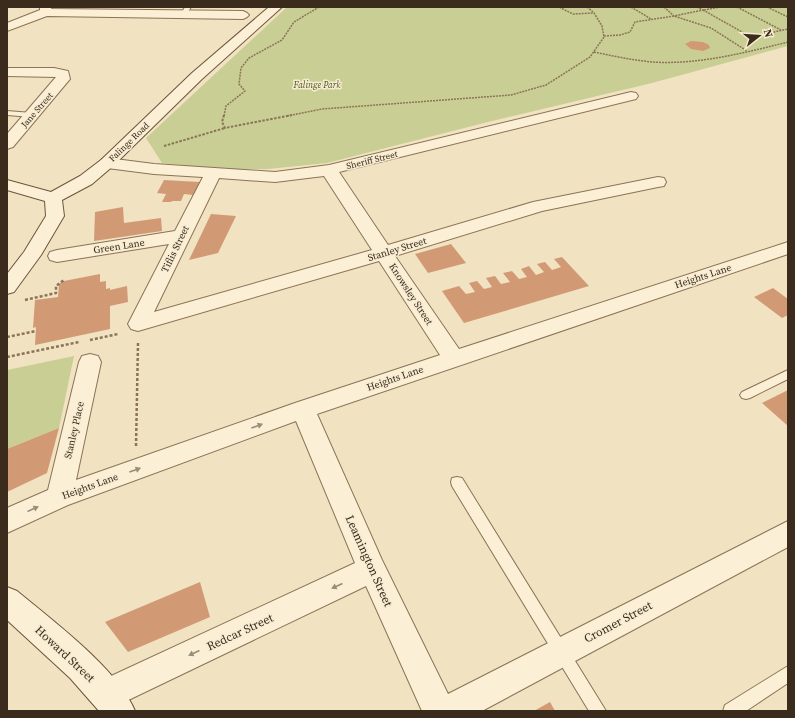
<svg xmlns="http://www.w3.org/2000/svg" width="795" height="718" font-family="'Source Serif 4',serif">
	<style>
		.green { fill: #c9cf94 }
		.building { fill: #d19a75 }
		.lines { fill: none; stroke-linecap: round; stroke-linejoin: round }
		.lane-casing { stroke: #8b7357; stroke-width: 2 }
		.street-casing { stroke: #8b7357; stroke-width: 2 }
		.secondary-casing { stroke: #6d543b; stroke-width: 2 }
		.path-far2 { stroke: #8b7357; stroke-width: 1.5; stroke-dasharray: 2 1; stroke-linecap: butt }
		.path-far1 { stroke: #8b7357; stroke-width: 2; stroke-dasharray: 2.5 1.5; stroke-linecap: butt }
		.path { stroke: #8b7357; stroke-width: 2.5; stroke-dasharray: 3 2; stroke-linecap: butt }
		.lane { fill: #fbefd5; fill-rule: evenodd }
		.street { fill: #fbefd5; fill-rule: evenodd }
		.secondary { fill: #fbefd5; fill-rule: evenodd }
		.oneway { fill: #9a8d79 }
		.labels { text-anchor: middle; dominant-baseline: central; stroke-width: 3; stroke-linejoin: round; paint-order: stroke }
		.far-park-label { font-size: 9px; font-style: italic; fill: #4b5822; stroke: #f7ecd1 }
		.far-street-label { font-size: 9px; fill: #3a2b1d; stroke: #f7ecd1 }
		.street-label { font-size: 10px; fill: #3a2b1d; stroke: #f7ecd1 }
		.near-street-label { font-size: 12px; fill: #3a2b1d; stroke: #f7ecd1 }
	</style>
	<rect width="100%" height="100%" fill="#f1e2c1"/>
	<path class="green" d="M287 7H788V46L652 83 488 122 327 163 268 169H219L162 163 146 138Z
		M74 356 59 428 7 449V370Z"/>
	<path class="building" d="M691 41 703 42 709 45 710 48 703 51 691 49 685 44Z
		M164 180 200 182 193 195 184 194 181 201H172L171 202H162L166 194 157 193Z
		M123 207 124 223 161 218 162 231 94 241 95 212Z
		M211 214 236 216 218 253 189 260Z
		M451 244 466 263 428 273 415 254Z
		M562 257 589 286 464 323 442 291 459 286 466 294 475 292 469 283 477 281 484 289 492 287 486 278 495 276 501 284 510 282 503 273 512 271 519 279 527 277 521 269 529 266 536 275 544 272 537 264 545 262 552 270 561 267 554 259Z
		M100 274V282L106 281V289L110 288V290L127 286 128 302 110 306V329L35 345 36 327 33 328 35 300 58 297 59 284 64 281Z
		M773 288 788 299V315L782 318 754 297Z
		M788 390V426L762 403Z
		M59 428 47 473 7 492V449Z
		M200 582 210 617 128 652 105 622Z
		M550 702 555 711H534Z"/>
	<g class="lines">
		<defs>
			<path id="lane" d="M185 7H191L186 15H182L181 14Z
				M7 111 32 113 36 115 32 117 7 115Z
				M788 370V379L750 398 746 399 742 398 740 395 742 392Z
				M457 477 462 478 606 711H589L452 486 451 482 452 478Z
				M788 666V683L746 711H723L725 705Z"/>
			<path id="street" d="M40 7H52L51 9 243 11 247 13 249 15 247 17 243 19 47 16 7 31V23L40 10Z
				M7 68H54L68 71 70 79 13 147 7 149V134L56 77 7 76Z
				M631 92 636 93 638 96 636 99 339 172 388 245 533 202 658 177 664 178 666 182 664 186 658 187 542 211 395 256 459 349 788 242V254L317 414 382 560 448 694 788 521V547L482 711H422L366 586 118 705 107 710 96 705 91 694 96 683 355 563 296 421 68 505 7 533V508L48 490 79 362 82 356 90 354 98 356 101 362 76 480 295 403 440 355 379 261 138 331 131 329 128 324 169 244 57 262 50 260 48 256 50 252 57 250 175 231 203 177 154 174 107 168 101 166 99 163 101 160 107 158 154 164 275 172 329 165ZM324 176 372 250 154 312 219 178 275 182Z"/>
			<path id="secondary" d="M269 7H282L202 79 113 166 92 184 62 200 64 216 41 255 14 292 7 294V274L24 252 46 216 45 201 7 190V180L51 192 80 176 101 160 192 73Z
				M7 587 17 591C53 621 118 669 135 711H99L70 678 7 620Z"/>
		</defs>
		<use href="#lane" class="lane-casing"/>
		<use href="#street" class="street-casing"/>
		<use href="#secondary" class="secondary-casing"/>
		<path class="path-far2" d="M587 7 593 12
			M631 7 651 19
			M664 7 674 16 703 10 697 7
			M737 7 781 30
			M767 7 788 17
			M703 10 751 37 788 29
			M704 10 720 7
			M604 36 620 35 630 32 635 22 674 16 711 28 747 51
			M594 52C613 56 632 60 652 62 697 65 744 53 788 42
			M224 116 226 106 245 91 239 84 241 68 249 58 282 40 294 22 319 7
			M287 116 322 109 511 95 546 85 590 57 604 37 602 26 594 13 573 14 559 7"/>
		<path class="path-far1" d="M224 115 222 122 225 128 292 115
			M164 146 225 128"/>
		<path class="path" d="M25 300 56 293V286L64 280
			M7 337 36 331
			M90 340 118 334
			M7 357 79 342
			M136 446 138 343"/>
		<use href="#lane" class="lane"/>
		<use href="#street" class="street"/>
		<use href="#secondary" class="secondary"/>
	</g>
	<defs><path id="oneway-solid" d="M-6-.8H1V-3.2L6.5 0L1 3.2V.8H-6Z"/></defs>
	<g class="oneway">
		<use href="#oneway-solid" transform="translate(257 426) rotate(-20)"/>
		<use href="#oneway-solid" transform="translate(135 470) rotate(-20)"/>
		<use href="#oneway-solid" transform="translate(33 509) rotate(-24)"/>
		<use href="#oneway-solid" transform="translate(337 586) rotate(155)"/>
		<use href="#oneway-solid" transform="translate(194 653) rotate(155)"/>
	</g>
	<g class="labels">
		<g class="far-park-label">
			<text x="317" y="85">Falinge Park</text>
		</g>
		<g class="far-street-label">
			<text transform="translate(37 110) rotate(-49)">Jane Street</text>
			<text transform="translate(129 142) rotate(-44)">Falinge Road</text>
			<text transform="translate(372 160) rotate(-14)">Sheriff Street</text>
		</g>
		<g class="street-label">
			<text transform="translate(119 246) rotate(-9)">Green Lane</text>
			<text transform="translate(175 249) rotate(-64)">Tiflis Street</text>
			<text transform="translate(397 249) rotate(-17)">Stanley Street</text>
			<text transform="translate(703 276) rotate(-18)">Heights Lane</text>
			<text transform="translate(411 294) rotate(57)">Knowsley Street</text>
			<text transform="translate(395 378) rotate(-19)">Heights Lane</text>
			<text transform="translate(74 430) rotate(-77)">Stanley Place</text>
			<text transform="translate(90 486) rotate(-20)">Heights Lane</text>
		</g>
		<g class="near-street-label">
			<text transform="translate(369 561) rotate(66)">Leamington Street</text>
			<text transform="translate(618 622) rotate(-28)">Cromer Street</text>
			<text transform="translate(240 632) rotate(-25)">Redcar Street</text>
			<text transform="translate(65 654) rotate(43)">Howard Street</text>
		</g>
	</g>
	<rect width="795" height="718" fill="none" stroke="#3a2b1d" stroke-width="16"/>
	<g transform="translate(759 36) rotate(73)" stroke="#f7ecd1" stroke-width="3" paint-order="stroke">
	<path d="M0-3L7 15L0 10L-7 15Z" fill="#3a2b1d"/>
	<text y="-6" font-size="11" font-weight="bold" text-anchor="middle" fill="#3a2b1d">N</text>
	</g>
</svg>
